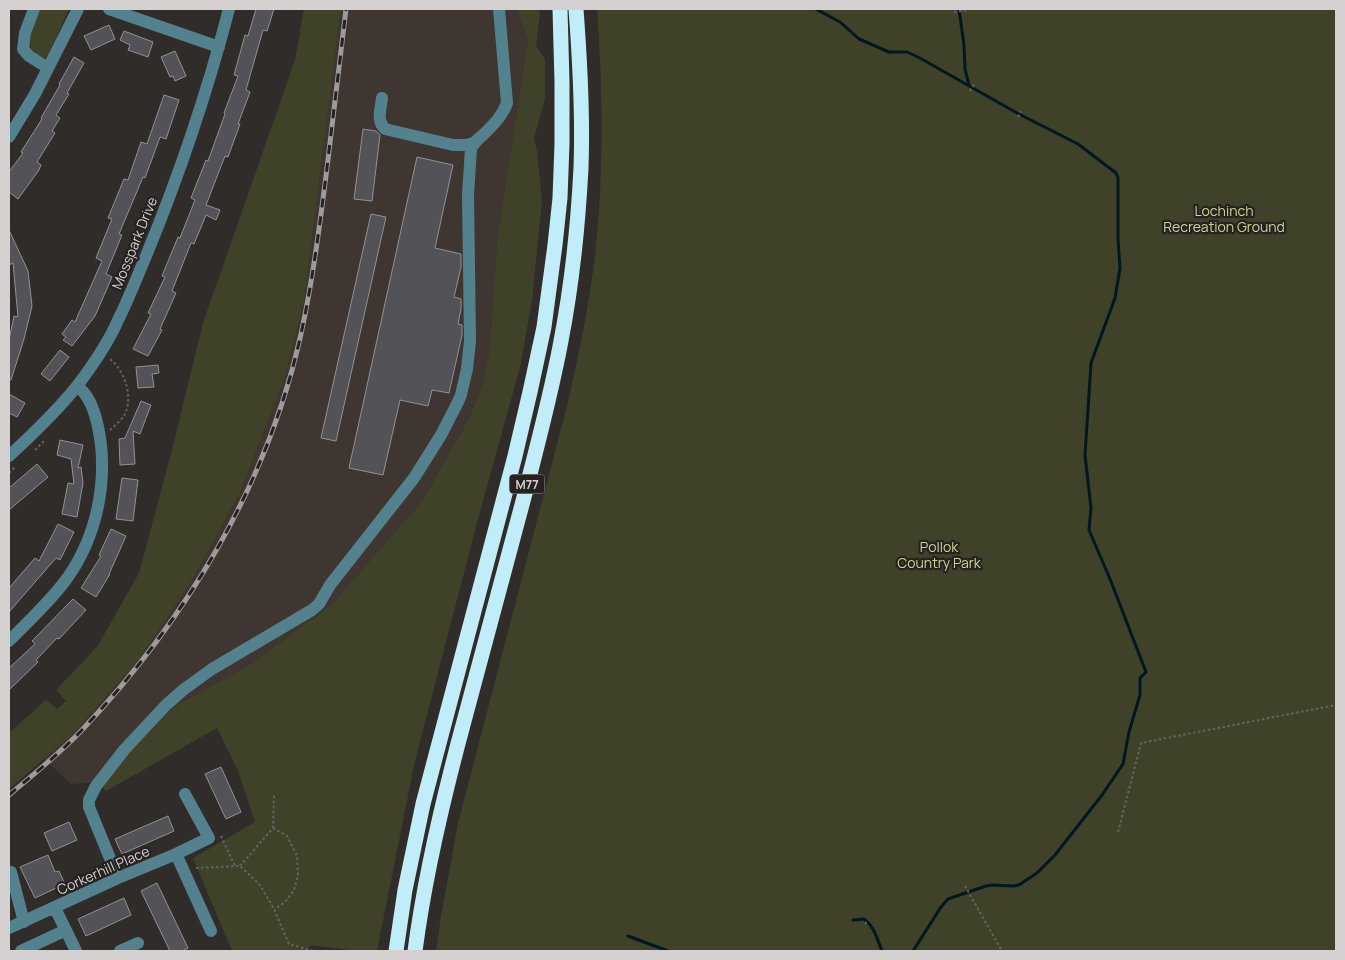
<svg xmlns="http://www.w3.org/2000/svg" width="1345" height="960" font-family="Manrope,sans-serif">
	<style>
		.built { fill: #3f3531 }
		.green { fill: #3f4229 }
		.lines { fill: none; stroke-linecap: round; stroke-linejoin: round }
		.stream { stroke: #011821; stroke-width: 3 }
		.building { fill: #535257; stroke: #919196 }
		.path { stroke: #676362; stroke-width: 2; stroke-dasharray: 2.5 2.5; stroke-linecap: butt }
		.minor { stroke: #53828e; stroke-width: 12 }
		.highway { stroke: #c1edf9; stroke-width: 15 }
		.rail-casing { stroke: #9f9b9a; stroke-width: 5 }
		.rail { stroke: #262221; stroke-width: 3; stroke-dasharray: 9; stroke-linecap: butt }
		.labels { text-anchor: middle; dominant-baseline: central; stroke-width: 4.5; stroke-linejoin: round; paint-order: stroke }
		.shield { fill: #262221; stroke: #a09c9c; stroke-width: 1 }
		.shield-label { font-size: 12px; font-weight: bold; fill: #d4d1d0 }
		.park-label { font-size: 14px; fill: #cdd48f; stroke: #262221 }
		.street-label { font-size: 14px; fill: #d4d1d0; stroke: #262221 }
	</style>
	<rect width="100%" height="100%" fill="#302c2a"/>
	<path class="built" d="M341 9H517L528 39 497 240 490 347 483 384 469 418 423 500 333 603 254 662 174 707 99 782 71 784 44 759 73 734 140 658 190 584 240 493 285 377 304 302Z"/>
	<path class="green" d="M38 9H69L48 55 44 58C40 56 33 53 31 48 28 38 36 19 38 9Z
		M304 9H341L304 302 285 377 240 493 190 584 140 658 73 734 9 789V733L46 700 57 709 66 701 56 690 97 647 139 573 171 454 203 323 295 60Z
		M517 9H539L540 15 536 46 545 59V99L534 138 537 151 542 201 532 301 520 367 478 519 415 761 377 951H359L311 945 306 951H232L193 858 255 822 238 771 217 728 106 791 99 782 174 707 254 662 333 603 423 500 469 418 483 384 490 347 497 240 528 39Z
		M597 9H1336V951H436L441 916 458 823 568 402C579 354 589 305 595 256 604 174 603 91 597 9Z"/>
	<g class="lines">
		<path class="stream" d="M816 9 840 22 859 39 889 52H907L918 57 1017 113 1078 144 1116 173 1118 178V239L1120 268 1115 298 1091 363 1085 455 1091 508 1089 530 1110 579 1146 672 1140 678V695L1129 732 1123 764 1102 795 1055 855 1037 873 1019 885 1013 886 992 885 986 886 948 899 941 907 913 951
			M959 9 964 45 965 69 969 85
			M853 920 864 919C875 927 877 939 882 951
			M628 936 668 951"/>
	</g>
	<path class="building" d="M256 9H274L267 31 263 30 246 90 250 92 238 124H240L228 157 225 156 206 205 220 210 216 220 206 215 194 244 191 243 172 291 176 293 160 329 162 330 148 356 133 349 151 314 148 313 165 277 162 276 178 237 180 238 195 200 191 198 206 160 208 161 225 114 224 113 238 76 234 75 245 35 248 36Z
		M109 25 115 39 91 50 84 36Z
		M124 31 153 42 148 57 128 50 130 45 120 40Z
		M175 51 186 76 175 81 173 76 170 77 161 57Z
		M74 57 84 63 67 93 69 94 56 115 60 118 52 131 55 133 37 162 41 165 39 170 18 199 9 192V172L23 153 21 152 42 119 41 118 60 85 59 84Z
		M164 95 179 100 166 139 160 137 145 178 143 177 119 234 122 235 106 274 112 277 95 316 72 346 63 340 66 337 62 334 72 320 75 322 102 261 96 258 112 219 108 218 124 179 128 180 141 142 147 144Z
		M363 129 376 131 380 135 372 201 354 199Z
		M417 157 453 165 435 248 461 254V267L454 297 461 299V309L458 324 462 325V335L449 393 432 390 428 406 400 400 383 475 349 468Z
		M371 214 386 217 336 441 321 438Z
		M9 230 28 271 32 306 24 339 11 380H9V340L14 316 18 317 13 263 9 265Z
		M60 350 69 357 50 381 41 374Z
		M158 365 159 373 152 374 154 387 138 388 136 367Z
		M9 394 25 403 17 417 9 413Z
		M141 401 151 405 140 434 133 431 135 464 120 465 119 439 125 438Z
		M60 440 83 445 78 468 81 467 83 483 77 517 62 514 68 483 74 484 71 459 57 455Z
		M37 464 48 477 9 510V488Z
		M122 478 138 480 133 521 116 519Z
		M58 524 74 532 60 560 56 558 9 612V588L35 558 39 561Z
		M111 529 126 536 109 574H110L96 597 81 588 101 556 99 555Z
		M73 599 86 610 59 639 57 638 36 660 38 662 9 690V668L35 644 32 641Z
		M221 767 241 812 226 819 205 774Z
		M168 816 174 831 122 854 115 839Z
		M69 822 77 840 52 851 44 833Z
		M48 855 55 872 59 871 65 884 35 898 20 867Z
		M157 883 188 948 182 951H170L141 891Z
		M124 898 131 915 86 936 78 919Z"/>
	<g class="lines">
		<path class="path" d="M954 12 968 10
			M970 91 975 83
			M1018 117 1021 111
			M110 430C115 426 120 421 124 416 134 398 125 371 110 359
			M35 450 44 441
			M9 473 16 466
			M273 828 287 836 297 856 298 875 294 890 285 902 275 909
			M1118 832 1141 743 1336 705
			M221 836 235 866
			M240 866 273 828 274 795
			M196 868 240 866 260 885 274 909 289 944 313 951
			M965 886 1002 951
			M865 924 868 920"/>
		<path class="minor" d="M34 9 25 33 23 49 29 56 48 68
			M109 9 219 47
			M382 98C381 108 376 121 385 129L453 145H467L473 143
			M9 137 35 94 78 9
			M9 456C33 434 57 411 77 386 93 365 109 342 119 318 129 298 137 277 146 256 179 176 207 93 229 9
			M9 641C27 623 46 605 62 585 93 546 106 494 101 445 99 429 95 407 85 394 83 391 79 388 77 386
			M176 854 211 931
			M11 872 24 922
			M118 878 89 807V800L96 786 124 750 166 705 183 690 212 669 312 610 319 604 330 585 414 478 441 435 458 402 461 395 467 369 470 341 468 194 471 149C474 142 479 138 485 133 494 124 503 115 507 103L499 9
			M55 908 76 951
			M9 928 118 878 176 854 209 838 185 794
			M21 951 66 930
			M120 951 138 943"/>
		<path class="highway" d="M396 951 405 890 423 804 515 456 530 392 544 327 555 245 560 198 562 144V82L560 9
			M415 951C425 874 443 799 463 725 483 650 503 575 523 501 537 447 551 395 561 341 572 284 578 226 581 168 583 115 580 62 576 9"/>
		<defs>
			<path id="rail" d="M9 795C34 774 59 754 82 730 186 620 268 484 301 334 313 279 320 223 327 168 333 115 340 62 346 9"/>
		</defs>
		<use href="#rail" class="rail-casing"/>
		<use href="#rail" class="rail"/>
	</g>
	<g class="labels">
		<rect class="shield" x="509.5" y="474.5" width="35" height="19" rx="4"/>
		<g class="shield-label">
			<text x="527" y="484">M77</text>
		</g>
		<g class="park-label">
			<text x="1224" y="210">Lochinch<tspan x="1224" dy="16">Recreation Ground</tspan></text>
			<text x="939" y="546">Pollok<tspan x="939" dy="16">Country Park</tspan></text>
		</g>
		<g class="street-label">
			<text transform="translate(134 243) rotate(-68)">Mosspark Drive</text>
			<text transform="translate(103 870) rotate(-24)">Corkerhill Place</text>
		</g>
	</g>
	<rect width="1345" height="960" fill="none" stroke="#d4d1d0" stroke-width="20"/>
</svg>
